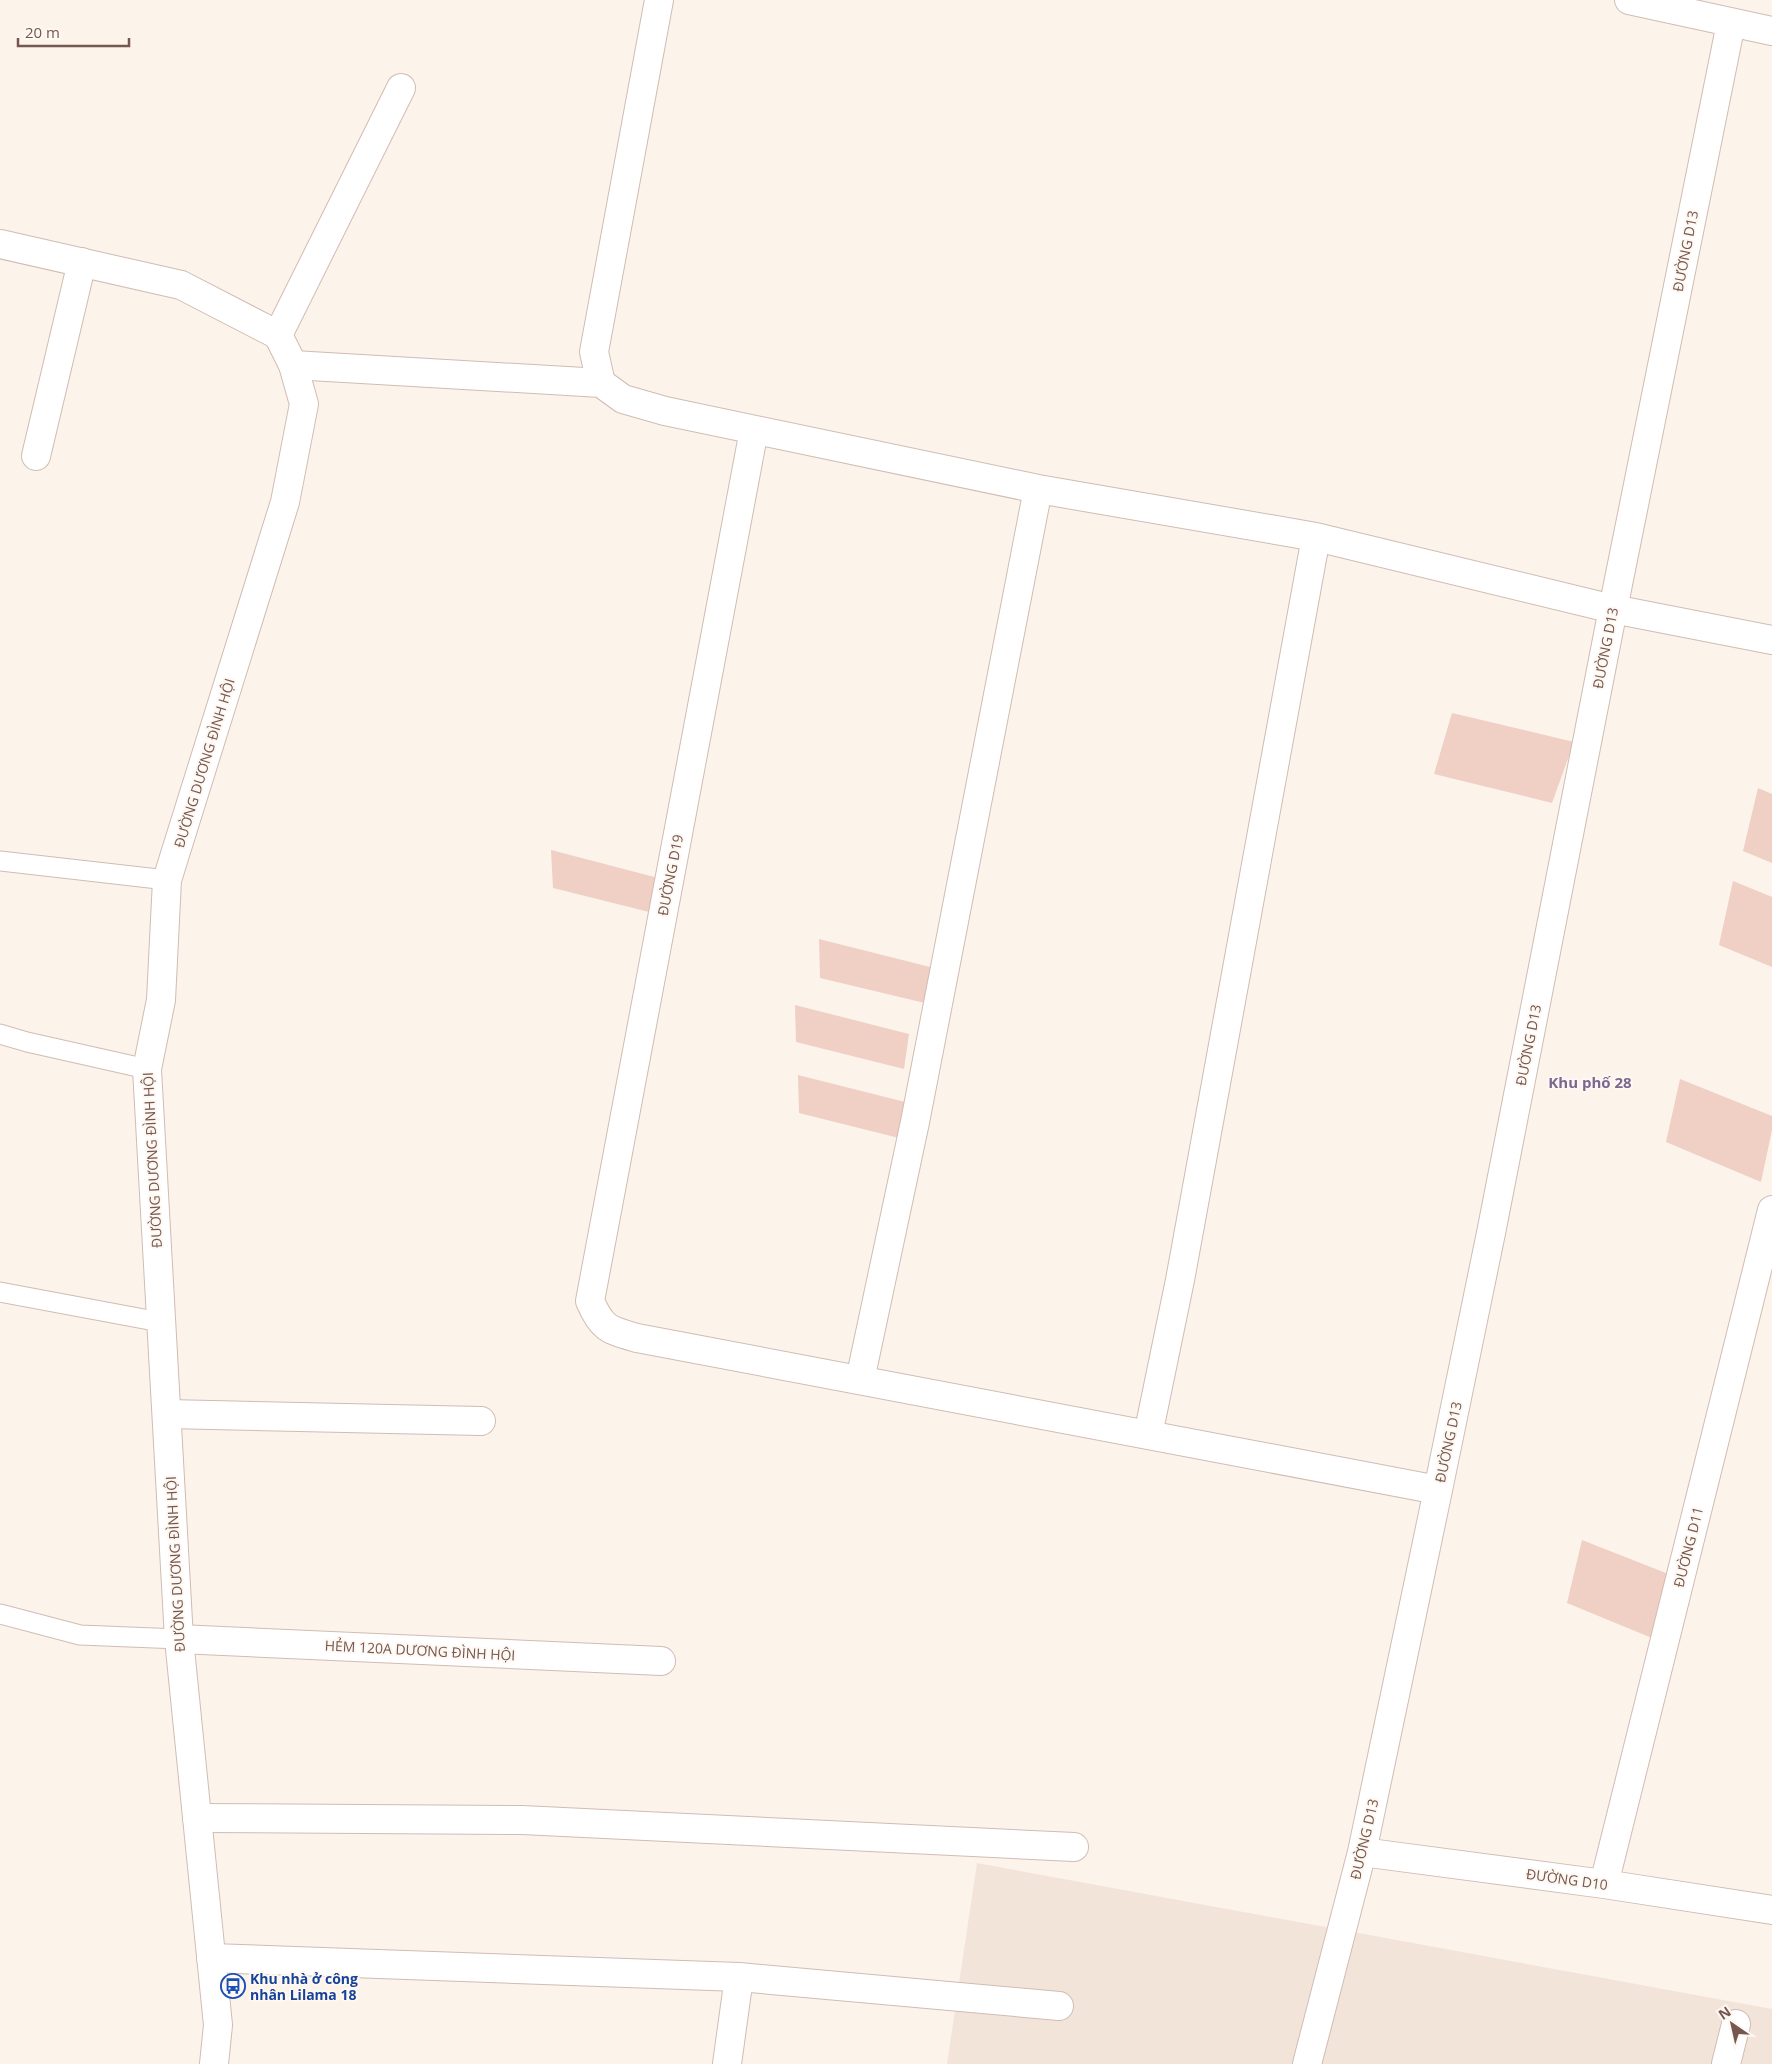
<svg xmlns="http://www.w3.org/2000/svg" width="1772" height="2064" font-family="'Open Sans',sans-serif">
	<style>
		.residential { fill: #f3e4da }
		.building { fill: #f0cfc4 }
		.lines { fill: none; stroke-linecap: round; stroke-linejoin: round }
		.service-casing { stroke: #d0bcb3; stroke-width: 21 }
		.pedestrian-casing { stroke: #d0bcb3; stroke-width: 30 }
		.minor-casing { stroke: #d0bcb3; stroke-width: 30 }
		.tertiary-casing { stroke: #d0bcb3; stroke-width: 30 }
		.service { stroke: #fff; stroke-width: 19 }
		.pedestrian { stroke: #fff; stroke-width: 28 }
		.minor { stroke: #fff; stroke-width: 28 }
		.tertiary { stroke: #fff; stroke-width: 28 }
		.labels { text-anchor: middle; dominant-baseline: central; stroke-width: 4; stroke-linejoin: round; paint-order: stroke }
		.street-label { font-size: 14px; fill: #76574f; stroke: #fef8f2 }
		.transit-label { font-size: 14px; font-weight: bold; fill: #164399; stroke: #fef8f2; text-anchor: start }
		.neighbourhood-label { font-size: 15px; font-weight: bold; fill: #7d6791; stroke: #fef8f2 }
	</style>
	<rect width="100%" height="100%" fill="#fcf3eb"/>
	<path class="residential" d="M977 1863 1772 2009V2064H947Z"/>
	<path class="building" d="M1452 713 1574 742 1552 803 1434 774Z
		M1758 788 1772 794V863L1743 851Z
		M551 850 666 880 661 915 553 888Z
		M1733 881 1772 897V967L1719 945Z
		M819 939 934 968 929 1004 820 978Z
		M795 1005 909 1034 904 1069 796 1042Z
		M798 1075 913 1104 907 1140 799 1113Z
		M1680 1079 1772 1116V1130L1761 1182 1666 1142Z
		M1582 1540 1676 1577 1664 1643 1567 1603Z"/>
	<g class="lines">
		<defs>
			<path id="service" d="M0 861 167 880
				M0 1034 27 1042 147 1069
				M0 1292 160 1322
				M0 1614 80 1635 179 1639"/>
			<path id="pedestrian" d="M36 456 82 262"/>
			<path id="minor" d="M1629 0 1772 31
				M278 335 401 88
				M293 365 601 383 623 399 665 411 1038 489 1316 537 1613 609 1772 640
				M601 383 594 352 659 0
				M754 430 590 1301C602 1329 609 1330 637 1338L1438 1490
				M860 1380 915 1122 1038 489
				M167 1414 481 1421
				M1148 1435 1180 1280 1316 537
				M179 1639 661 1661
				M197 1818 522 1820 1074 1847
				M1362 1852 1604 1884 1772 1910
				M1604 1884 1772 1210
				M211 1958 739 1977 1059 2006
				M727 2064 739 1977
				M1307 2064 1362 1852 1438 1490 1491 1233 1613 609 1731 23
				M1726 2064 1736 2024"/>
			<path id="tertiary" d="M0 244 181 285 278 335 293 365 304 404 285 502 167 880 161 1000 147 1069 179 1639 218 2025 214 2064"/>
		</defs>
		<use href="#service" class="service-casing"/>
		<use href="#pedestrian" class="pedestrian-casing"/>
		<use href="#minor" class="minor-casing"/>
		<use href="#tertiary" class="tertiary-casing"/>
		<use href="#service" class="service"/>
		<use href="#pedestrian" class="pedestrian"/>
		<use href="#minor" class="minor"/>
		<use href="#tertiary" class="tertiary"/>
	</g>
	<defs>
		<symbol id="bus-ring" viewBox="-11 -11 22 22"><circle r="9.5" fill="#fef8f2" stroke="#1a4fb4" stroke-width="1.5"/><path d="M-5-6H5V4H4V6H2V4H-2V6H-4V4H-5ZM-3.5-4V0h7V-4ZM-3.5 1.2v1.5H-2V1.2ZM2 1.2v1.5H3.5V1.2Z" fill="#1a4fb4"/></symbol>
	</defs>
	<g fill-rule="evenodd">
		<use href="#bus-ring" x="219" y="1972" width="28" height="28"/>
	</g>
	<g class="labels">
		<g class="street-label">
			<text transform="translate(1685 251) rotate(-79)">ĐƯỜNG D13</text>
			<text transform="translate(1605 648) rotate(-79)">ĐƯỜNG D13</text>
			<text transform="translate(204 763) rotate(-73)">ĐƯỜNG DƯƠNG ĐÌNH HỘI</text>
			<text transform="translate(670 875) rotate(-79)">ĐƯỜNG D19</text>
			<text transform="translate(1528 1045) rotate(-79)">ĐƯỜNG D13</text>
			<text transform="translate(152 1160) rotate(-93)">ĐƯỜNG DƯƠNG ĐÌNH HỘI</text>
			<text transform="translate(1448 1442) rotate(-78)">ĐƯỜNG D13</text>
			<text transform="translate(1688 1547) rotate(-76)">ĐƯỜNG D11</text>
			<text transform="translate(175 1564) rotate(-93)">ĐƯỜNG DƯƠNG ĐÌNH HỘI</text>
			<text transform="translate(420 1650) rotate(3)">HẺM 120A DƯƠNG ĐÌNH HỘI</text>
			<text transform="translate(1364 1839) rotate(-77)">ĐƯỜNG D13</text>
			<text transform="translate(1567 1879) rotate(8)">ĐƯỜNG D10</text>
		</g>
		<g class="transit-label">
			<text x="250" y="1978">Khu nhà ở công<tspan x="250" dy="16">nhân Lilama 18</tspan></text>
		</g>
		<g class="neighbourhood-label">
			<text x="1590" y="1082">Khu phố 28</text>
		</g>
	</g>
	<g transform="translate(1732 2024) rotate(326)" stroke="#fef8f2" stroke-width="4" paint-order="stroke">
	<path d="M0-4L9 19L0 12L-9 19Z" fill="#76574f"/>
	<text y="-8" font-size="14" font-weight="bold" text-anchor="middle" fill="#76574f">N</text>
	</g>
	<path d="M18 38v8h111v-8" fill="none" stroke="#76574f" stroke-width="2.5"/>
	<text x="25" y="38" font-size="15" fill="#76574f" stroke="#fef8f2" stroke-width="4" paint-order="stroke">20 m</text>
</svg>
